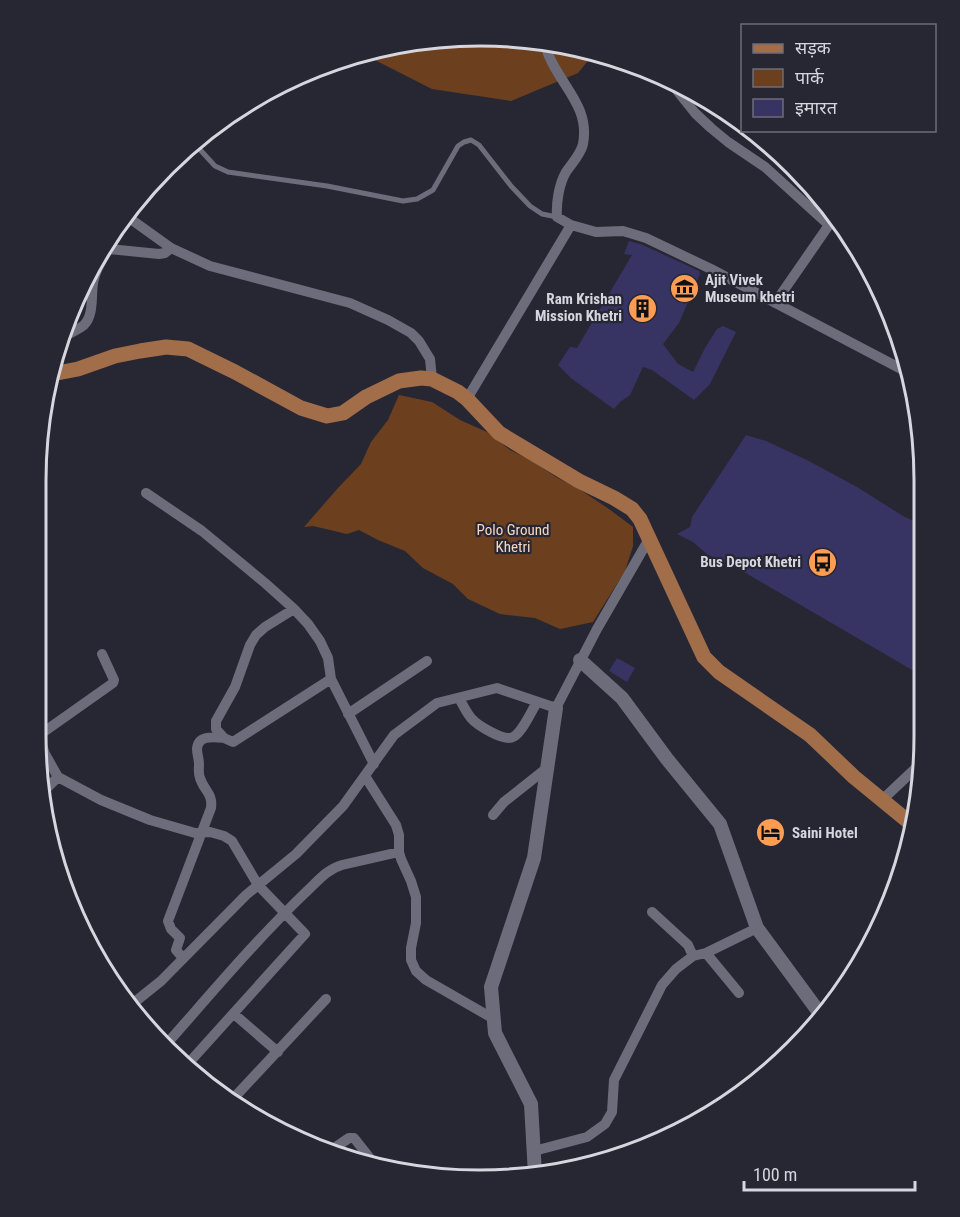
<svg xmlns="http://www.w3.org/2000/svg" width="960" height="1217" font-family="'Roboto Condensed','Noto Sans Devanagari',sans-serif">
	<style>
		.green { fill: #6c401f }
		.building { fill: #373362 }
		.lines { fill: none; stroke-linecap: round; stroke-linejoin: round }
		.lane { stroke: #6c6c7b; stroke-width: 5 }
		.street { stroke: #6c6c7b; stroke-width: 10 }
		.secondary { stroke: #6c6c7b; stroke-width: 14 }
		.primary { stroke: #a26e4a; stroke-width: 15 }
		.labels { text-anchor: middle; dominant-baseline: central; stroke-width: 4.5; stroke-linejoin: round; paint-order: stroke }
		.poi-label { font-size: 15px; font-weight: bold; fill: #d6d6df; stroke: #272734; text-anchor: start }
		.park-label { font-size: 15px; fill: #f4d6c1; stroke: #272734 }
		.rim { fill: none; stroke: #d6d6df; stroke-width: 3 }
	</style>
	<rect width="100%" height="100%" fill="#272734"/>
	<path class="green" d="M509 37 596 51 578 73 511 101 432 89 363 54 422 40Z
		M399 395 432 402 460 420 487 432 510 450 529 459 556 477 579 489 609 509 633 527V546L625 571 593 622 560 629 535 618 500 614 468 599 453 584 423 568 405 551 378 540 359 530 347 534 313 526 304 527 338 488 361 464 371 442 388 420Z"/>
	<path class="building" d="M629 241 643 245 699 271 700 274 679 323 663 344 678 364 693 372 705 348 717 329 723 326 736 332 710 384 694 400 652 370 643 367 630 395 620 402 614 409 572 379 558 365 570 347 577 348 632 255 624 254Z
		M746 435 766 441 807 460 857 487 903 516 922 525 919 674 737 568 708 555 693 542 677 534 690 527 692 517Z
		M617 658 635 668 627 682 609 671Z"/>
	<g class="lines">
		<path class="lane" d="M193 142 215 166 228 172 327 186 403 201 417 199 433 190 458 146 464 142 471 140 479 145 511 186 530 206 542 214 557 217"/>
		<path class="street" d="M545 43C546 47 547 52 549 56 562 87 590 107 583 144 581 154 572 163 566 172 559 184 556 203 557 217L571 225 596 232 623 231 646 238 711 269 907 372
			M667 78 695 113 711 128 728 142 765 167 829 225
			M125 215 171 248 210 266 350 303 388 320 411 333 419 341 430 359 432 379
			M775 303 829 225 836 219
			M59 339C67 334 77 331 84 325 94 315 91 296 93 283 95 271 102 259 109 249L159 254 165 253 171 248
			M467 399 571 225
			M146 493 202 531 265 583 294 609 308 624 320 641 328 658 331 679 374 764
			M294 609 265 627 256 635 250 645 235 687 216 721V729L224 738 233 742 331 679
			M459 698C463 705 466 712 471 718 477 725 504 742 513 737 522 733 532 710 537 702
			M348 714 427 661
			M36 727 45 754 58 777 101 800 150 820 195 833 210 832 224 836 232 841 258 885 305 934 186 1066
			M38 736 113 683 114 680 102 654
			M365 776 396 825 399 835V852L401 859 411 881 416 897V923L411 948V960L416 971 426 980 494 1019
			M43 792 58 777
			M882 800 917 767
			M493 815 504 802 547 768
			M652 912 688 945 693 956
			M706 953 739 993
			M183 958 176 950 180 938 171 929 168 921 211 808C213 793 204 791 200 778 198 773 199 769 199 764 199 759 197 754 197 749 198 735 213 737 224 738
			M131 1005 161 981 246 895 296 854 343 806 394 735 437 703 497 688 556 708 597 629 649 539
			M234 1014 278 1052
			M163 1048C210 995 255 941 306 892 317 882 327 869 342 865L399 852
			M231 1101 326 999
			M330 1151 349 1138H354L377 1167
			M534 1151 587 1137 605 1124 612 1112 614 1080 662 985 676 969 693 956 706 953 757 928"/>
		<path class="secondary" d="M580 660 622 698 667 759 720 824 757 928 821 1015
			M535 1174 531 1104 495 1033 491 987 534 858 556 708"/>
		<path class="primary" d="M52 374 78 369 115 356 140 351 166 347 188 349 235 372 301 408 327 416 343 413 366 397 399 381 421 378 432 379 458 392 467 399 499 433 579 481 614 498 632 509 640 519 704 657 719 672 810 735 854 777 915 827"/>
	</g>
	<defs>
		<symbol id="museum-disc" viewBox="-11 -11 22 22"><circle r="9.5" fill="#fd9d54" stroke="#272734"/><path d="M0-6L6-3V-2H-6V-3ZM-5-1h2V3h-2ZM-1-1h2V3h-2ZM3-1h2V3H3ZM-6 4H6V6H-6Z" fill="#111"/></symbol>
		<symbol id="building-disc" viewBox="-11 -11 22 22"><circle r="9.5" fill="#fd9d54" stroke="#272734"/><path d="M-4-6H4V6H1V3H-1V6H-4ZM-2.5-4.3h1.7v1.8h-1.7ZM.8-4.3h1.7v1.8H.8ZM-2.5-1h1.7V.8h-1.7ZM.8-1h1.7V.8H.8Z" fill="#111"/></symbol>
		<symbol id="bus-disc" viewBox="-11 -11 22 22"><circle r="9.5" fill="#fd9d54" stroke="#272734"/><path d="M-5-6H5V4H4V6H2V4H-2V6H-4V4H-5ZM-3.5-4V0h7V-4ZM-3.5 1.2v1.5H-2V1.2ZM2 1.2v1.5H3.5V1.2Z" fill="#111"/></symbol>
		<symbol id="hotel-disc" viewBox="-11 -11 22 22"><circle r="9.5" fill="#fd9d54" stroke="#272734"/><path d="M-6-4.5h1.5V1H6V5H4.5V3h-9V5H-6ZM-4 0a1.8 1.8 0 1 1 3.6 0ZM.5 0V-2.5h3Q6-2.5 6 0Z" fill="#111"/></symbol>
	</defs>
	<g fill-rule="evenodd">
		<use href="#museum-disc" x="668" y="272" width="33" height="33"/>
		<use href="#building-disc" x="626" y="292" width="33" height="33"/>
		<use href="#bus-disc" x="806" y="546" width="33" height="33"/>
		<use href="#hotel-disc" x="754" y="816" width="33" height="33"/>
	</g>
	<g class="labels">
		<g class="poi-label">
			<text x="705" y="280">Ajit Vivek<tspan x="705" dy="17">Museum khetri</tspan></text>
			<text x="622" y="299" text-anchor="end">Ram Krishan<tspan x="622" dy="17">Mission Khetri</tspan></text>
			<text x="801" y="562" text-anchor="end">Bus Depot Khetri</text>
			<text x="792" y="833">Saini Hotel</text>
		</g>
		<g class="park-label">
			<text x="513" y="530">Polo Ground<tspan x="513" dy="17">Khetri</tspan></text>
		</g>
	</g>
	<path d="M0 0H960V1217H0ZM480 46H480A434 434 0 0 1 914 480V736A434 434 0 0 1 480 1170H480A434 434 0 0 1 46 736V480A434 434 0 0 1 480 46Z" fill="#272734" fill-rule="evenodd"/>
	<path class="rim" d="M480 46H480A434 434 0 0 1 914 480V736A434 434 0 0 1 480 1170H480A434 434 0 0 1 46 736V480A434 434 0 0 1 480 46Z"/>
	<rect x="741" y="24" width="195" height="108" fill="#272734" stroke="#6d6d78" stroke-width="1.5"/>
	<rect x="753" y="44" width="30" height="9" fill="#a26e4a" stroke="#6d6d78" stroke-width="1.5"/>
	<text x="795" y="54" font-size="18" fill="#d6d6df">सड़क</text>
	<rect x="753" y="69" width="30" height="18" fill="#6c401f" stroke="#6d6d78" stroke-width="1.5"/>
	<text x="795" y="84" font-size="18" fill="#d6d6df">पार्क</text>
	<rect x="753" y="99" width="30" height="18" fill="#373362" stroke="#6d6d78" stroke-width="1.5"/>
	<text x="795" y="114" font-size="18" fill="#d6d6df">इमारत</text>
	<path d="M744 1181v9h171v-9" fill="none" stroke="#d6d6df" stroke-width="3"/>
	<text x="753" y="1181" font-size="18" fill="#d6d6df" stroke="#272734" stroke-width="4.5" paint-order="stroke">100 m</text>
</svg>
